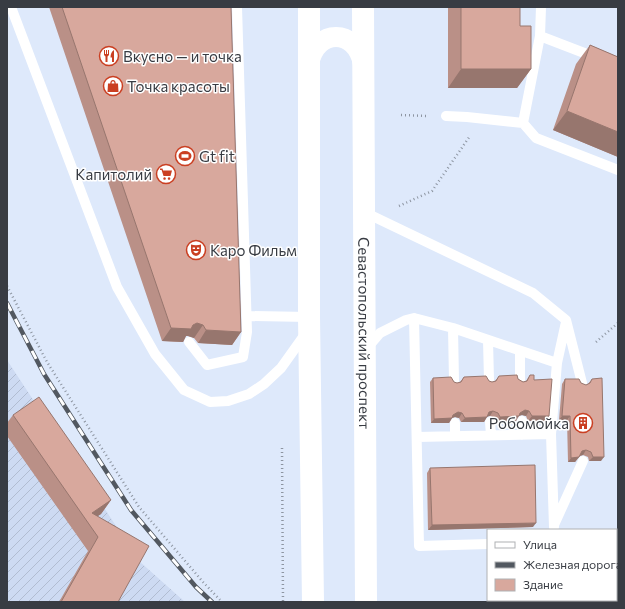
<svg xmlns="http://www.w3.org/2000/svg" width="625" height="609" font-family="Commissioner,sans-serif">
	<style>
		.built { fill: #cddaf2 }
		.industrial { fill: url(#industrial-furrows) }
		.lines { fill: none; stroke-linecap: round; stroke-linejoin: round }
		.path { stroke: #8d95a1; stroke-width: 2.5; stroke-dasharray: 1 3; stroke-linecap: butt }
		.lane { stroke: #fff; stroke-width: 10 }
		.street { stroke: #fff; stroke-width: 20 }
		.secondary { stroke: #fff; stroke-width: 22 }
		.rail-casing { stroke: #525860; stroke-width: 4.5 }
		.rail { stroke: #fff; stroke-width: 3; stroke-dasharray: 9; stroke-linecap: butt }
		.wall { fill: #ba9087 }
		.shaded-wall { fill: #97766e }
		.building { fill: #d8a89d; stroke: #97766e }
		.labels { text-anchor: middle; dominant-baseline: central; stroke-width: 3; stroke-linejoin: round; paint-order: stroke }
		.poi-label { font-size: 15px; fill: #383c43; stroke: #fff; text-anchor: start }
		.street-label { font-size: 15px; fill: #383c43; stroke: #fff }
	</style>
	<defs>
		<pattern id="industrial-furrows" width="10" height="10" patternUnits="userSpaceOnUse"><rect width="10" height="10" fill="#cddaf2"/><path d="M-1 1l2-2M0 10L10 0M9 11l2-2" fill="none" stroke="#b1bcd1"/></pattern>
	</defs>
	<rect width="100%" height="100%" fill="#dee9fb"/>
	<path class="built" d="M618 557V602H609V600H616V560Z"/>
	<path class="industrial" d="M7 360 139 561 185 602H7Z"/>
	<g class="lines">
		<path class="path" d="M401 115 428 116
			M399 206 432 191 470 136
			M7 286 47 362 139 507 203 582 222 602
			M596 342 618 323
			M282 448 283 602"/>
		<path class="lane" d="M11 7 117 287 155 354 184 390 210 402 228 401 249 394 264 384 281 368 306 333
			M541 7 540 36 618 66
			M446 116 467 117 523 123 540 36
			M523 123 536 138 618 170
			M364 212 533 293 566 320 582 383
			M247 316 309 317
			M414 318 419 546 488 544
			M453 328 454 381
			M488 340 489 380
			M189 342 207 365 243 357 247 332 237 7
			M368 347 380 333 406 320 414 318 453 328 557 363
			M520 351V380
			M522 421V435
			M490 422 491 435
			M455 423V436
			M417 437 551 434
			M554 525 583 461
			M554 527 551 434 557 363 566 322"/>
		<path class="street" d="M309 64C316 28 356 28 363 64"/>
		<g class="secondary">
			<path d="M309 7V317L313 602"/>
			<path id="s1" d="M363 7 366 602"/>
		</g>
		<defs>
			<path id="rail" d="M7 303 44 374 131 510 196 587 212 602"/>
		</defs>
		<use href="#rail" class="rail-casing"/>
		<use href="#rail" class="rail"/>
	</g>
	<path class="wall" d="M49 7H231L241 332 232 345 198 343 194 338 188 336H186L183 342 162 341Z
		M448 7H520V26L531 69 517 88H448Z
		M590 45 618 57V157L553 130 576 64Z
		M530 375 534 380 546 421H528L526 416 522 415 519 416 516 421 496 422 495 418 490 416H487L484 422H461L459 418 455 417 452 418 449 423H431L430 382 433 378 457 383 460 382 464 377 492 382 495 381 499 376 518 379 523 382 526 381Z
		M565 379 586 385 588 384 592 379 601 461H589L588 457 583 455 580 456 575 462H568L567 420H559L562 384Z
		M13 415 111 500 101 514 97 516 118 602H59L88 551 7 436V423Z
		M430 468 533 527 428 530 427 473Z"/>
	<path class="shaded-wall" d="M461 69H531L517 88H448Z
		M567 111 618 132V157L553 130Z
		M197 323 203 325 194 338 188 336H186L183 342 162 341 171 328 193 325Z
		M206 330 241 332 232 345 198 343Z
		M525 410 529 411 526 416 522 415 518 416 516 421 496 422 500 417 520 413Z
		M493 411 490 416 486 417 489 412Z
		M458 412 462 413 459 418 455 417 452 418 449 423H431L434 419 453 415Z
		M532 416H549L546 421H528Z
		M562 416H570L567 420H559Z
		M487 417 484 422H461L465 418Z
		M586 450 583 455 579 456 582 451Z
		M579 457 575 462H568L571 458Z
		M593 457H604L601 461H589Z
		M111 500 101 514 88 523 92 513Z
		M536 523 533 527 428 530 432 525Z"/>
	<path class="building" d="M62 7H231L241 332 206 330 203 325 197 323 193 325 191 329 171 328Z
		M461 7H520V26H531V69H461Z
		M590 45 618 57V132L567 111Z
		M517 375 518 379 523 382 527 381 530 375H534V380L552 379 549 416H532L529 411 525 410 520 413 519 416 500 417 498 413 493 411 489 412 487 417 465 418 462 413 458 412 453 415 452 418 434 419 433 378 451 377 454 382 457 383 461 382 464 377 486 376 489 381 492 382 496 381 499 376Z
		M602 378 604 457H593L591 452 586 450 582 451 579 457 571 458 570 416H562L565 379H579L581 383 586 385 590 383 592 379Z
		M39 397 111 500 92 513 149 546 118 602H61L98 537 13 415Z
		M535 465 536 523 432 525 430 468Z"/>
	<defs>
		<symbol id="restaurant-ring" viewBox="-11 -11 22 22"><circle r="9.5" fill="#fff" stroke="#ca3f22" stroke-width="1.5"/><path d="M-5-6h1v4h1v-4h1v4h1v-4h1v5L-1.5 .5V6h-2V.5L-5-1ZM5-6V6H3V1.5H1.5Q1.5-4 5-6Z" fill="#ca3f22"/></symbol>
		<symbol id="shop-ring" viewBox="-11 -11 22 22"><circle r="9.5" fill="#fff" stroke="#ca3f22" stroke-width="1.5"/><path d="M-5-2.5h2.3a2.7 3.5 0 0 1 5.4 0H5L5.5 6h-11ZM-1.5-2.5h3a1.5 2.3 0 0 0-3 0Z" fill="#ca3f22"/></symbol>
		<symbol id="stadium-ring" viewBox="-11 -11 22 22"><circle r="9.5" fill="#fff" stroke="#ca3f22" stroke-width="1.5"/><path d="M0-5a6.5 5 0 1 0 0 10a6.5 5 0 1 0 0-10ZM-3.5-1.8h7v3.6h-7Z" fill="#ca3f22"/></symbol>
		<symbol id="supermarket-ring" viewBox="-11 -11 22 22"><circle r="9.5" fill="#fff" stroke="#ca3f22" stroke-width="1.5"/><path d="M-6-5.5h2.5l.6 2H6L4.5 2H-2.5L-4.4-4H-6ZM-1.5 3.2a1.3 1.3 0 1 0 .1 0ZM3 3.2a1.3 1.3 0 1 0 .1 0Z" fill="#ca3f22"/></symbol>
		<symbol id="theatre-ring" viewBox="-11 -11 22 22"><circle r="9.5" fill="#fff" stroke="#ca3f22" stroke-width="1.5"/><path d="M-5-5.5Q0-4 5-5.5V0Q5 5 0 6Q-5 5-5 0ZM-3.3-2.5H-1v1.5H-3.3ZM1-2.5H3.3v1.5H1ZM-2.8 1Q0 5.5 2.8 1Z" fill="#ca3f22"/></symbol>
		<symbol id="building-ring" viewBox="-11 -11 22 22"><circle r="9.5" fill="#fff" stroke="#ca3f22" stroke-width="1.5"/><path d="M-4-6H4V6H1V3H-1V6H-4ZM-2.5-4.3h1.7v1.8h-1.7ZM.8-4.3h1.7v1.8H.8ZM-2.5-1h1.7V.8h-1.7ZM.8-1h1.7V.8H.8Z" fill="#ca3f22"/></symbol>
	</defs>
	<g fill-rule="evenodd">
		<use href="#restaurant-ring" x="98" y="45" width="22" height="22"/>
		<use href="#shop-ring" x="102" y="75" width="22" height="22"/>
		<use href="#stadium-ring" x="174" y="145" width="22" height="22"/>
		<use href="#supermarket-ring" x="155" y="163" width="22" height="22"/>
		<use href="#theatre-ring" x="185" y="239" width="22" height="22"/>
		<use href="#building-ring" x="572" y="412" width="22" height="22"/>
	</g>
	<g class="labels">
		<g class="poi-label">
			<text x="123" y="56">Вкусно — и точка</text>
			<text x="127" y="86">Точка красоты</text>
			<text x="199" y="156">Gt fit</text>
			<text x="152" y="174" text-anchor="end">Капитолий</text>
			<text x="210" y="250">Каро Фильм</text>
			<text x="569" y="423" text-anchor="end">Робомойка</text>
		</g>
		<g class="street-label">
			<text stroke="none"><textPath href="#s1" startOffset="326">Севастопольский проспект</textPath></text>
		</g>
	</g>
	<rect width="625" height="609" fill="none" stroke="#383c43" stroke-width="16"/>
	<rect x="487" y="529" width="130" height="72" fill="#ffffff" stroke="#afb1b4"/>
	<rect x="495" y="542" width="20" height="6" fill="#ffffff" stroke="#afb1b4"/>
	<text x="523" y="549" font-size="12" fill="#383c43">Улица</text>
	<rect x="495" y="562" width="20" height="6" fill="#525860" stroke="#afb1b4"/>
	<text x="523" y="569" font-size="12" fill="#383c43">Железная дорога</text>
	<rect x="495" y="579" width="20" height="12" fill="#d8a89d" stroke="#afb1b4"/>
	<text x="523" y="589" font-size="12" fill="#383c43">Здание</text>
</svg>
